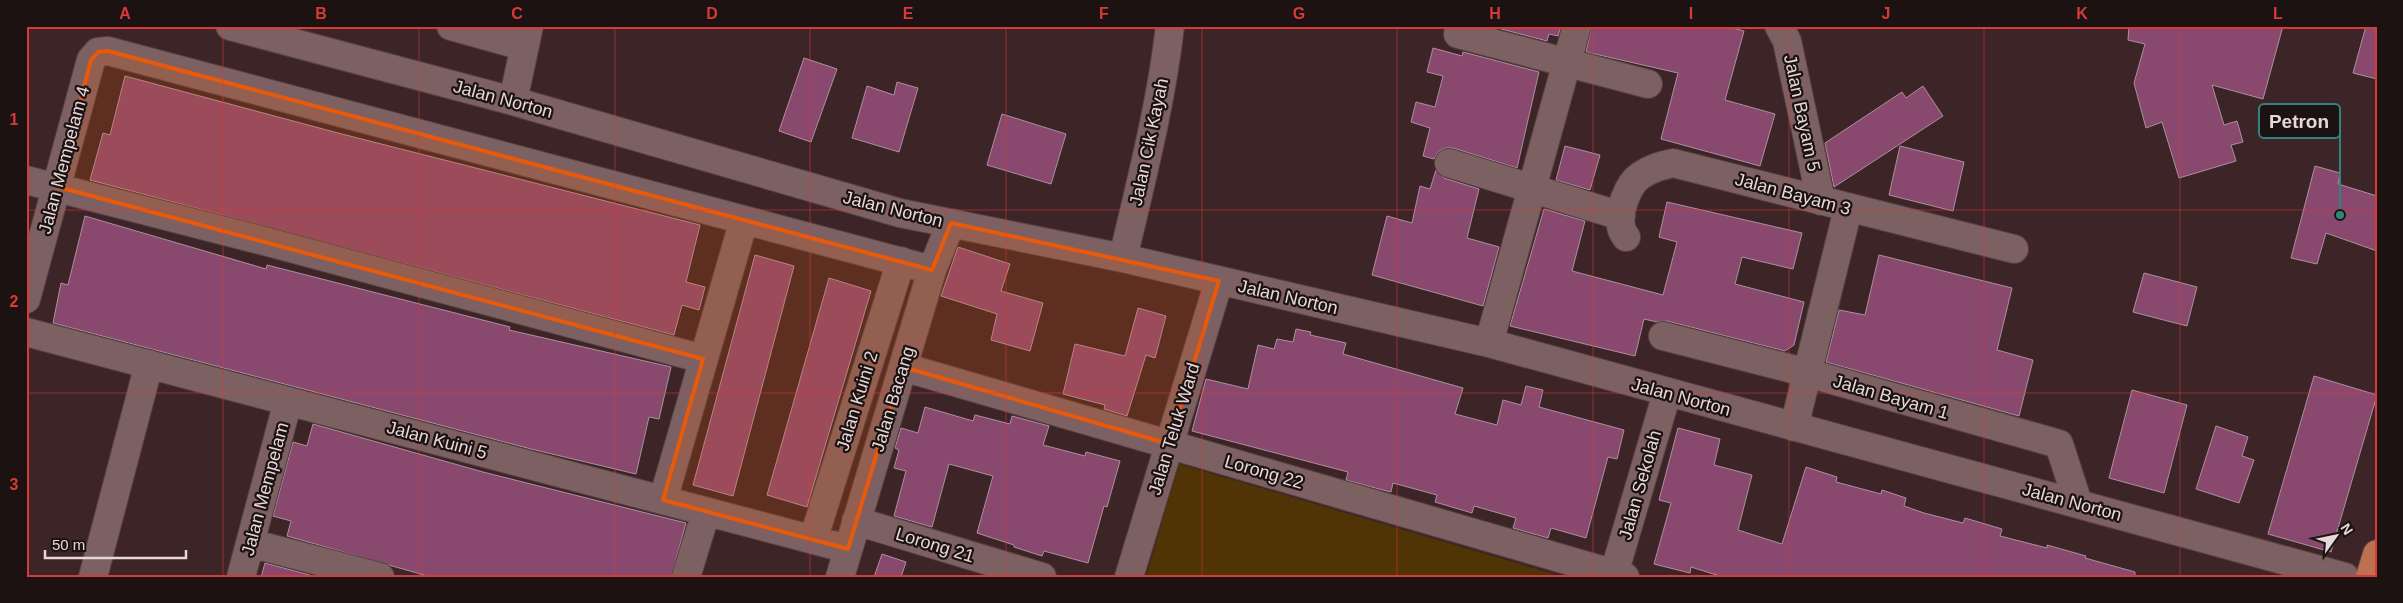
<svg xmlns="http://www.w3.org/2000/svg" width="2403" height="603" font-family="Helvetica,sans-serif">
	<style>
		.green { fill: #503405 }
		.building { fill: #89486d; stroke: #ab919e }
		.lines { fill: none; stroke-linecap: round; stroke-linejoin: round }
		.minor-casing { stroke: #564244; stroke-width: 30 }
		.highway-casing { stroke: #564244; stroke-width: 30 }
		.minor { stroke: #7d6162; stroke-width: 28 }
		.highway { stroke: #bd714e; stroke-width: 28 }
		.marked { fill: #e8590c; fill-opacity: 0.2; stroke: #e8590c; stroke-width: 4; stroke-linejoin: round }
		.grid { fill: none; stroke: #d83a3a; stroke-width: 1; stroke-opacity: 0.55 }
		.labels { text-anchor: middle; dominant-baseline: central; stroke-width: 4.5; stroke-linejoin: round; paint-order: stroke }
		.street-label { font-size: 18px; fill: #e7d7d8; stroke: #1c1212 }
		.leader { fill: none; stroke: #2f857e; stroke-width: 2 }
		.callout-dot { fill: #2f857e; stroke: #1c1212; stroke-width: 2 }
		.callout { fill: #1c1212; stroke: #2f857e; stroke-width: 2 }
		.callout-label { font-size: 19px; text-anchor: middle; font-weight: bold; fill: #e7d7d8 }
		.neatline { fill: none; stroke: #d83a3a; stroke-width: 2 }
		.grid-label { font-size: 16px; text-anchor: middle; font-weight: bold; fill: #d83a3a }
	</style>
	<rect width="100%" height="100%" fill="#3d2527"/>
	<path class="green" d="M1179 464 1563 577H1146Z"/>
	<path class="building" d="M1490 26H1561L1558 36 1549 34 1547 41Z
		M1592 26H1725L1744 31 1725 100 1775 114 1760 166 1661 139 1678 73 1586 52Z
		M2129 26H2283L2263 99 2212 85 2224 125 2237 121 2243 142 2231 145 2236 161 2179 178 2162 122 2146 128 2134 83 2145 44 2128 40Z
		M2366 26H2377V79L2353 73Z
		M1433 48 1462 56 1463 52 1539 72 1517 168 1453 148H1445L1439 151 1434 159 1423 156 1430 128 1411 122 1416 102 1435 107 1443 76 1427 72Z
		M804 58 837 69 811 142 779 131Z
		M125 76 338 133 700 225 686 282 705 287 699 310 682 305 674 335 90 180 103 133 110 135Z
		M897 82 918 88 899 152 852 138 867 86 894 95Z
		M1923 86 1943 116 1834 187 1825 143 1902 92 1906 98Z
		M1002 114 1066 134 1051 184 987 165Z
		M1565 146 1600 155 1590 190 1556 180Z
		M1900 146 1964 162 1953 211 1889 195Z
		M2315 166 2340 173 2338 184 2377 196V251L2326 233 2317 264 2291 258Z
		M1436 170 1444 178 1479 189 1467 238 1499 247 1483 306 1372 275 1387 216 1412 223 1420 186 1430 189Z
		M1667 202 1802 233 1793 269 1742 257 1735 284 1804 302 1794 345 1785 351 1667 321 1657 322 1644 319 1635 356 1510 326 1544 209 1585 221 1572 271 1663 295 1677 242 1659 237Z
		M85 216 266 269 267 265 510 327 509 330 671 367 659 419 649 417 636 474 531 449 53 323 61 283 68 285Z
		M958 247 1010 264 1001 291 1043 303 1030 351 991 340 997 314 941 296Z
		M755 255 794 266 733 496 693 485Z
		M1879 255 2012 288 1997 350 2033 360 2019 416 1826 362 1839 310 1865 315Z
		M2144 273 2197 287 2187 326 2133 312Z
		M829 278 871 291 807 507 767 495Z
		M1138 308 1166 316 1155 358 1146 355 1127 416 1104 409 1105 405 1063 394 1075 344 1125 356Z
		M1296 329 1311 332 1310 335 1346 343 1343 354 1463 388 1455 414 1497 425 1503 400 1521 405 1526 386 1543 390 1539 407 1624 430 1617 459 1608 457 1586 538 1551 528 1548 538 1513 528 1516 518 1474 506 1472 513 1435 502 1437 495 1393 483 1391 492 1379 489 1346 480 1348 472 1192 431 1206 379 1248 389 1258 345 1274 349 1277 339 1293 342Z
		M2314 376 2377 395 2331 552 2268 534Z
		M2132 390 2187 405 2164 493 2109 478Z
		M925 407 973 421 975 415 1010 424 1012 416 1049 426 1043 445 1085 456 1086 452 1120 461 1107 507 1104 506 1088 563 1044 551 1042 556 1014 547V545L977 533 993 476 949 464 932 527 894 516 906 471 894 468 899 450 895 448 901 428 918 433Z
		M313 424 483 472 686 523 671 577H431L287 536 291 521 273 516 293 442 307 446Z
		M2216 426 2248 437 2242 456 2254 460 2239 503 2196 489Z
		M1678 428 1720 439 1714 465 1752 475 1738 530 1782 544 1806 467 1837 477 1836 482 1881 494 1882 490 1906 498 1904 506 1924 513 1963 523 1965 518 2002 529 2000 536 2047 548V545L2086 556 2085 558 2135 572V577H1723L1691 567 1690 573 1654 564 1671 503 1659 500Z
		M882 554 906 562 901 577H874Z
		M265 563 317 577H261Z"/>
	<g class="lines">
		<defs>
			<path id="minor" d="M230 26 513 101 900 213 1123 258 1489 343 2345 577
				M451 26 523 46
				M1779 26 1787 41 1821 201
				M1458 34 1648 84
				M513 101 529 26
				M1449 163 1621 216
				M26 180 268 242 703 359
				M1626 237C1624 234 1621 230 1621 226 1618 211 1628 184 1640 176 1651 168 1661 166 1673 163L2014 249
				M1123 258C1141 181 1161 105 1170 26
				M26 299 91 60 98 52 108 51 932 270
				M26 332 848 549
				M1663 336 1808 373 2059 444 2078 503
				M1489 343 1577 26
				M903 367 1625 577
				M1794 427 1848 209
				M663 500 744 220
				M856 521 1042 577
				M813 540 901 261
				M250 543 380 577
				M93 577 149 364
				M241 577 288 401
				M686 577 706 512
				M840 577 932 270 951 223
				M1129 577 1219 281
				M1613 577 1667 393"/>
			<path id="highway" d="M2370 577 2377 554"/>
		</defs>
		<use href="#minor" class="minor-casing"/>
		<use href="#highway" class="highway-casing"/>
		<use href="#minor" class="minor"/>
		<use href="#highway" class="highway"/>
	</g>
	<path class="marked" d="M108 51 932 270 951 223 1219 281 1169 444 903 367 848 549 663 500 703 359 58 187 91 60 98 52Z"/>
	<path class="grid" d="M223 26V577M419 26V577M615 26V577M810 26V577M1006 26V577M1202 26V577M1397 26V577M1593 26V577M1789 26V577M1984 26V577M2180 26V577M26 210H2377M26 393H2377"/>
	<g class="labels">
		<g class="street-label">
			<text transform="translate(503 99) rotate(15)">Jalan Norton</text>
			<text transform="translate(1802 113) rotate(78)">Jalan Bayam 5</text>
			<text transform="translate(1149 142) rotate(-78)">Jalan Cik Kayah</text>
			<text transform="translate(64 160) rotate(-75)">Jalan Mempelam 4</text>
			<text transform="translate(1793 194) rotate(15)">Jalan Bayam 3</text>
			<text transform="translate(893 209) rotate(14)">Jalan Norton</text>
			<text transform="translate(1288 297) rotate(13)">Jalan Norton</text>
			<text transform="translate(1681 397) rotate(15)">Jalan Norton</text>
			<text transform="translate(1891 397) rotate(16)">Jalan Bayam 1</text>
			<text transform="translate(893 399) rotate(-73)">Jalan Bacang</text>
			<text transform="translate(857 401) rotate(-73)">Jalan Kuini 2</text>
			<text transform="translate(1174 429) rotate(-73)">Jalan Teluk Ward</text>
			<text transform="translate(437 440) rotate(15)">Jalan Kuini 5</text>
			<text transform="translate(1264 472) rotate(16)">Lorong 22</text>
			<text transform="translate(1640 485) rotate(-74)">Jalan Sekolah</text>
			<text transform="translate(265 489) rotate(-75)">Jalan Mempelam</text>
			<text transform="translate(2072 502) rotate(15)">Jalan Norton</text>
			<text transform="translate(935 545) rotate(17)">Lorong 21</text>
		</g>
	</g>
	<path class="leader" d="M2340 215L2340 121"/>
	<circle class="callout-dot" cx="2340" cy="215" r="5"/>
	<rect class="callout" x="2259" y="104" width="81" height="34" rx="5"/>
	<g class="callout-label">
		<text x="2299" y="128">Petron</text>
	</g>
	<rect width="2403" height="603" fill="none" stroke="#1c1212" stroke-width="55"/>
	<g transform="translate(2336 536) rotate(57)" stroke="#1c1212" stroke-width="4" paint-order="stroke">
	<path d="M0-4L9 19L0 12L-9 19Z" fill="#e7d7d8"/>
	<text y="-8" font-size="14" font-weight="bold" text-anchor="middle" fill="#e7d7d8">N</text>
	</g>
	<path d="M45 550v8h141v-8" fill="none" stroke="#e7d7d8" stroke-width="2.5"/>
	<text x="52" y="550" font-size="15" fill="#e7d7d8" stroke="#1c1212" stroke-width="4" paint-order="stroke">50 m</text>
	<rect x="28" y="28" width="2348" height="548" class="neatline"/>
	<g class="grid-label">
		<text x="125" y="19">A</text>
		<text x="321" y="19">B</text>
		<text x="517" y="19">C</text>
		<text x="712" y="19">D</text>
		<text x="908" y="19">E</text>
		<text x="1104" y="19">F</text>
		<text x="1299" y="19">G</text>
		<text x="1495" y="19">H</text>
		<text x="1691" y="19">I</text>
		<text x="1886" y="19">J</text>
		<text x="2082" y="19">K</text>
		<text x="2278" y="19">L</text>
		<text x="14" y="125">1</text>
		<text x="14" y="307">2</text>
		<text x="14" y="490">3</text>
	</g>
</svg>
